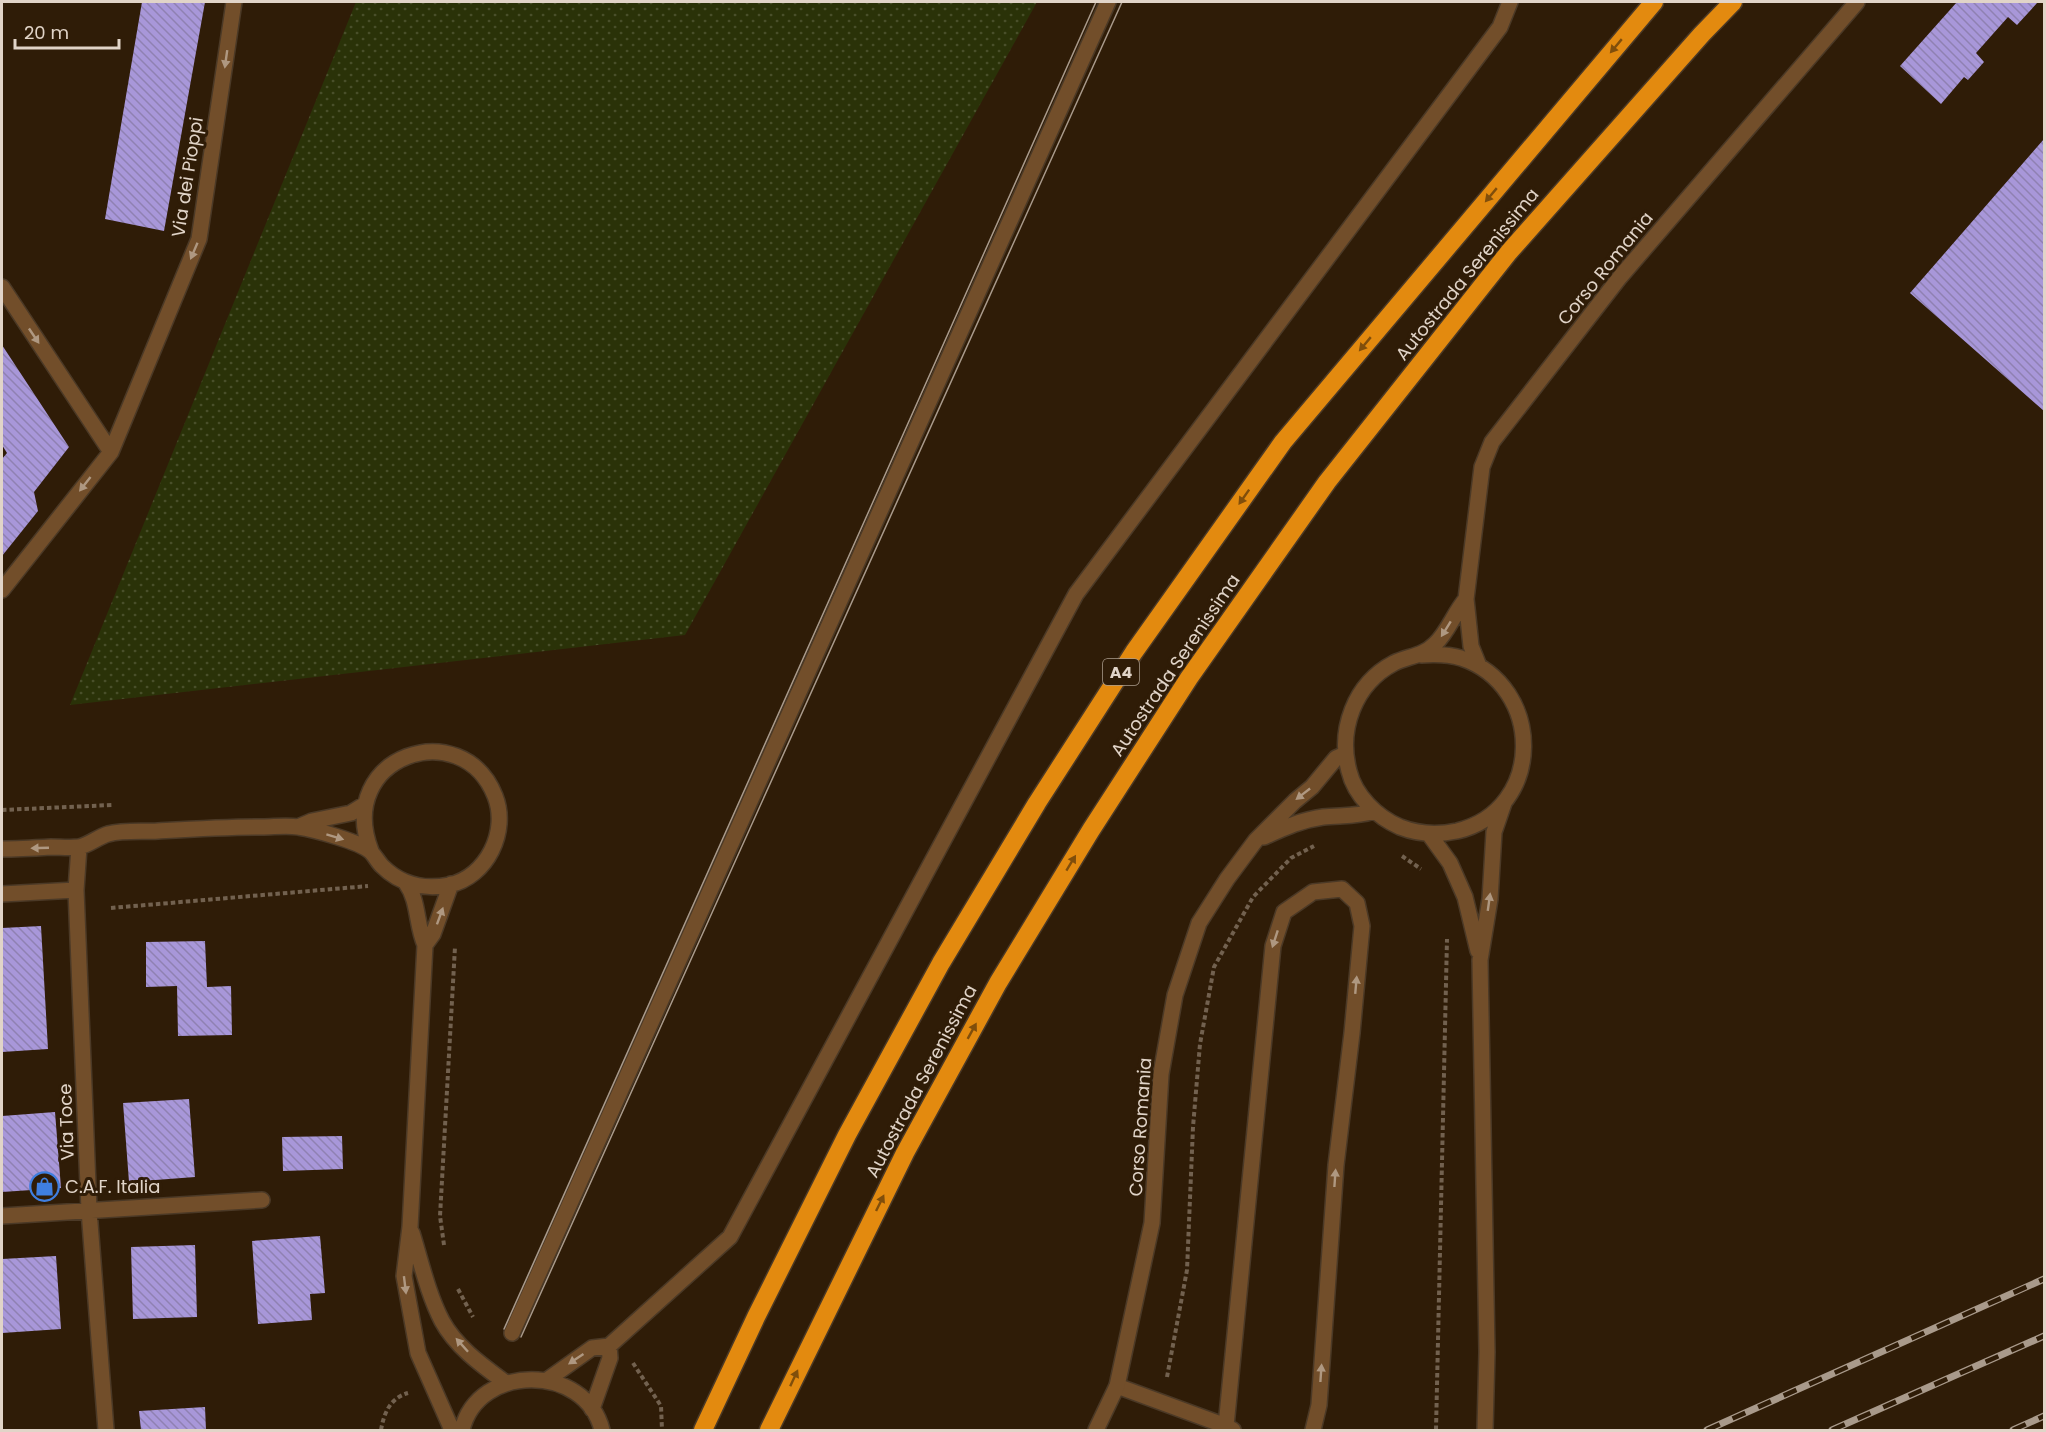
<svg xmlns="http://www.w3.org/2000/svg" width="2046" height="1432" font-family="Poppins,sans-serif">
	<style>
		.grass { fill: url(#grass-dots) }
		.building { fill: url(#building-back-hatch) }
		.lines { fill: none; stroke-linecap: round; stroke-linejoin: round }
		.service-casing { stroke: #4b3926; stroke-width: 18 }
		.minor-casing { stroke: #4b3926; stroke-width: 18 }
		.motorway-casing { stroke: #4b3926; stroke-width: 21 }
		.path { stroke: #72614f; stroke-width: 4; stroke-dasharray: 4.5 3; stroke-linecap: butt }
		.service { stroke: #724e2a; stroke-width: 15 }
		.minor { stroke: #724e2a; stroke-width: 15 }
		.motorway { stroke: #e38a0f; stroke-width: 18 }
		.tram { stroke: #a99a8b; stroke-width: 1.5 }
		.rail-casing { stroke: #a99a8b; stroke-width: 7 }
		.rail { stroke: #2f1c07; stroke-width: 4.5; stroke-dasharray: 14; stroke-linecap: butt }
		.oneway { fill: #804e0b }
		.oneway2 { fill: #af9881 }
		.labels { text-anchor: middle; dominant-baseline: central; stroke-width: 6; stroke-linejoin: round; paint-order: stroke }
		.shield { fill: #2f1c07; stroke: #ac9d8e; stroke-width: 1.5 }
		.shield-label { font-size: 16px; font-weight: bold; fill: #e1d4c8 }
		.street-label { font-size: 18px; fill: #e1d4c8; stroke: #2f1c07 }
		.poi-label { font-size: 18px; fill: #e1d4c8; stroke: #2f1c07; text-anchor: start }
	</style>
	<defs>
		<pattern id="grass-dots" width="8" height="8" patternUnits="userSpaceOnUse" patternTransform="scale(1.5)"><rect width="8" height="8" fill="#2a3208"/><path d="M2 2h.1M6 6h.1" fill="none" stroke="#494f2a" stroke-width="1.8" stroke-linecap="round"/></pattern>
		<pattern id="building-back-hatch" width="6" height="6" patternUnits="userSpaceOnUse" patternTransform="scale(1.5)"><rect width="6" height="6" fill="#a897d9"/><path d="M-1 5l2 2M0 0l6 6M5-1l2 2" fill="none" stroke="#8f81b2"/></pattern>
	</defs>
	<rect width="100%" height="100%" fill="#2f1c07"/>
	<path class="grass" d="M356 2H1037L685 635 70 705Z"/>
	<path class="building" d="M142 2H205L164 231 105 219Z
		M1957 2H2038L2017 25 2008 17 1976 53 1984 62 1968 80 1964 77 1941 104 1900 66Z
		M2044 139V411L1910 293Z
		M2 345 69 447 34 492 38 511 2 556V459L7 453 2 445Z
		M41 926 48 1049 2 1052V928Z
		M205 941 207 987 231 986 232 1035 178 1036 177 986 146 987V942Z
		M189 1099 195 1177 129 1182 123 1103Z
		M55 1112 61 1188 2 1192V1116Z
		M342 1136 343 1169 283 1171 282 1137Z
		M320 1236 325 1293 310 1294 312 1320 258 1324 252 1241Z
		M195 1245 197 1317 133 1319 131 1247Z
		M56 1256 61 1329 2 1333V1259Z
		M205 1407 206 1430H141L139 1411Z"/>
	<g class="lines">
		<defs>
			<path id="service" d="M512 1333 1108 2
				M1117 1386 1226 1426 1233 1430
				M1226 1426 1273 946 1284 912 1313 892 1342 889 1357 903 1362 926 1352 1033 1336 1165 1319 1405 1313 1430"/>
			<path id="minor" d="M2 287 111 452
				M2 590 111 452 199 239 234 2
				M1421 655C1434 654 1448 654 1461 658 1545 686 1545 810 1457 831 1438 835 1418 834 1400 827 1377 817 1355 796 1349 771 1338 730 1354 684 1394 663 1409 656 1423 656 1435 644 1448 632 1454 613 1466 599
				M1479 666 1471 646 1466 599 1482 467 1492 442 1620 277 1857 2
				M298 827 312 821 351 813 364 805
				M1429 834 1450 863 1465 897 1478 951
				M1264 837C1284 828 1301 820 1323 817 1340 815 1357 817 1374 811
				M79 847 76 890 89 1210 106 1430
				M2 849C18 849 35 848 51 847 60 847 70 848 79 847 89 845 98 837 108 834 123 830 142 832 158 831 193 829 227 827 262 827 274 827 287 825 298 827 313 829 361 842 371 852 375 856 378 862 382 866 400 884 424 890 449 885 487 877 509 831 495 796 462 713 334 756 371 851
				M406 883C419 901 416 925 425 945L410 1227 404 1276 418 1353 452 1430
				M2 894 76 890
				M425 945 433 934 451 884
				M2 1216 262 1200
				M412 1233C421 1262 428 1294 442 1321 456 1347 483 1366 506 1383
				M547 1380 592 1348 609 1346 730 1237 1076 594 1500 27 1510 2
				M592 1409 610 1358 609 1346
				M462 1430C478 1363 585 1363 602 1430
				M1096 1430 1117 1386 1152 1223 1161 1074 1175 995 1199 923 1227 879 1256 840 1295 801 1312 787 1336 758 1345 754
				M1485 1430 1487 1352 1480 960 1490 899 1494 832 1504 803"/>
			<path id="motorway" d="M703 1430 756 1317 847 1135 941 963 1037 803 1134 652 1283 442 1654 2
				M769 1430 905 1153 998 983 1091 830 1189 678 1327 482 1509 252 1702 34 1733 2"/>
		</defs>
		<use href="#service" class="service-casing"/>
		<use href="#minor" class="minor-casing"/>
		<use href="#motorway" class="motorway-casing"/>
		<path class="path" d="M2 810 112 805
			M1402 856 1421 869
			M111 908 368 886
			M444 1245 440 1216 455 947
			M458 1289 473 1317
			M633 1363 661 1406 662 1430
			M1167 1377 1187 1270 1193 1127 1200 1044 1214 967 1253 897 1291 858 1314 846
			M381 1430C384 1413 390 1398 408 1393
			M1436 1430 1447 939"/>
		<use href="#service" class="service"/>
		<use href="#minor" class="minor"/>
		<use href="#motorway" class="motorway"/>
		<path class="tram" d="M504 1329 1096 2
			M521 1337 1122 2"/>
		<defs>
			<path id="rail" d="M1707 1430 2044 1279
				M1832 1430 2044 1336
				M2013 1430 2044 1416"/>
		</defs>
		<use href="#rail" class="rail-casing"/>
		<use href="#rail" class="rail"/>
	</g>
	<defs><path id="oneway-solid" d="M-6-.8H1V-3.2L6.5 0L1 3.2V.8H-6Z" transform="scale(1.5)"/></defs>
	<g class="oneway">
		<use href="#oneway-solid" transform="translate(1616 46) rotate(130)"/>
		<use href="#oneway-solid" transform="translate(1491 195) rotate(130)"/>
		<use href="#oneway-solid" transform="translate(1365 344) rotate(130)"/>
		<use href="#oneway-solid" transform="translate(1244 497) rotate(125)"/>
		<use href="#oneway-solid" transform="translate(1071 863) rotate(-59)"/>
		<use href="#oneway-solid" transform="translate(972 1031) rotate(-61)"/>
		<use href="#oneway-solid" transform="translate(880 1203) rotate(-64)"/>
		<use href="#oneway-solid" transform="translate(794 1378) rotate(-65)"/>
	</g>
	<g class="oneway2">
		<use href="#oneway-solid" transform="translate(226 59) rotate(98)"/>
		<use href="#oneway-solid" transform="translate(194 251) rotate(113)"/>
		<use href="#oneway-solid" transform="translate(34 336) rotate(56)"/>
		<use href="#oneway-solid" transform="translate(85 484) rotate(128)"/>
		<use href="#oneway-solid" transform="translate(1446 629) rotate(122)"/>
		<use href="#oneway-solid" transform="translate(1303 794) rotate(142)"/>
		<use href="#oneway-solid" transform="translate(335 837) rotate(17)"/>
		<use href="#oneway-solid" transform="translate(40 848) rotate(178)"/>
		<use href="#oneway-solid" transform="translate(1489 902) rotate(-82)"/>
		<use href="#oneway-solid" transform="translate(440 916) rotate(-70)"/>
		<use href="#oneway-solid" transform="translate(1275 939) rotate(108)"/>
		<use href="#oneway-solid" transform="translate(1356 985) rotate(-85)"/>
		<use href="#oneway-solid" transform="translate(1335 1178) rotate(-86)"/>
		<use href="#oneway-solid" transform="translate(405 1285) rotate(83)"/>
		<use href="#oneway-solid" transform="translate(462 1345) rotate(-132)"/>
		<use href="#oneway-solid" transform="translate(576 1359) rotate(146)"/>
		<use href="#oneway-solid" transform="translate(1321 1373) rotate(-86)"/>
	</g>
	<defs>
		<symbol id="shop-ring" viewBox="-11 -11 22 22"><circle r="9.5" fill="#2f1c07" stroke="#3f7fe0" stroke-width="1.5"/><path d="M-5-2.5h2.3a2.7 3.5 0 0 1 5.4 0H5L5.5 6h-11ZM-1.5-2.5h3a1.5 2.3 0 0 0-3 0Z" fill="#3f7fe0"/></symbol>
	</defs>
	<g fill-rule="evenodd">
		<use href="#shop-ring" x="28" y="1170" width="33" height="33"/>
	</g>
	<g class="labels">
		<rect class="shield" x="1103" y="659" width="36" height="26" rx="4.5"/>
		<g class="shield-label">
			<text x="1121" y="672">A4</text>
		</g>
		<g class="street-label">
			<text transform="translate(187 177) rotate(-81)">Via dei Pioppi</text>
			<text transform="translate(1605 268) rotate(-51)">Corso Romania</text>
			<text transform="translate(1467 274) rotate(-51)">Autostrada Serenissima</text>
			<text transform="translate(1175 665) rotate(-56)">Autostrada Serenissima</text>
			<text transform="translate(921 1081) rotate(-62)">Autostrada Serenissima</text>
			<text transform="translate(66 1122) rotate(-92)">Via Toce</text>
			<text transform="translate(1140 1127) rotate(-86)">Corso Romania</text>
		</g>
		<g class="poi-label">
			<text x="65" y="1186">C.A.F. Italia</text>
		</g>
	</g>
	<rect width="2046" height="1432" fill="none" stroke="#e1d4c8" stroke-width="6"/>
	<path d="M15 39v9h104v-9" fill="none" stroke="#e1d4c8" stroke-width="3"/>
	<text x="24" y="39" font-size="18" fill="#e1d4c8" stroke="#2f1c07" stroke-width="4.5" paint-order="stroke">20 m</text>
</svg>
